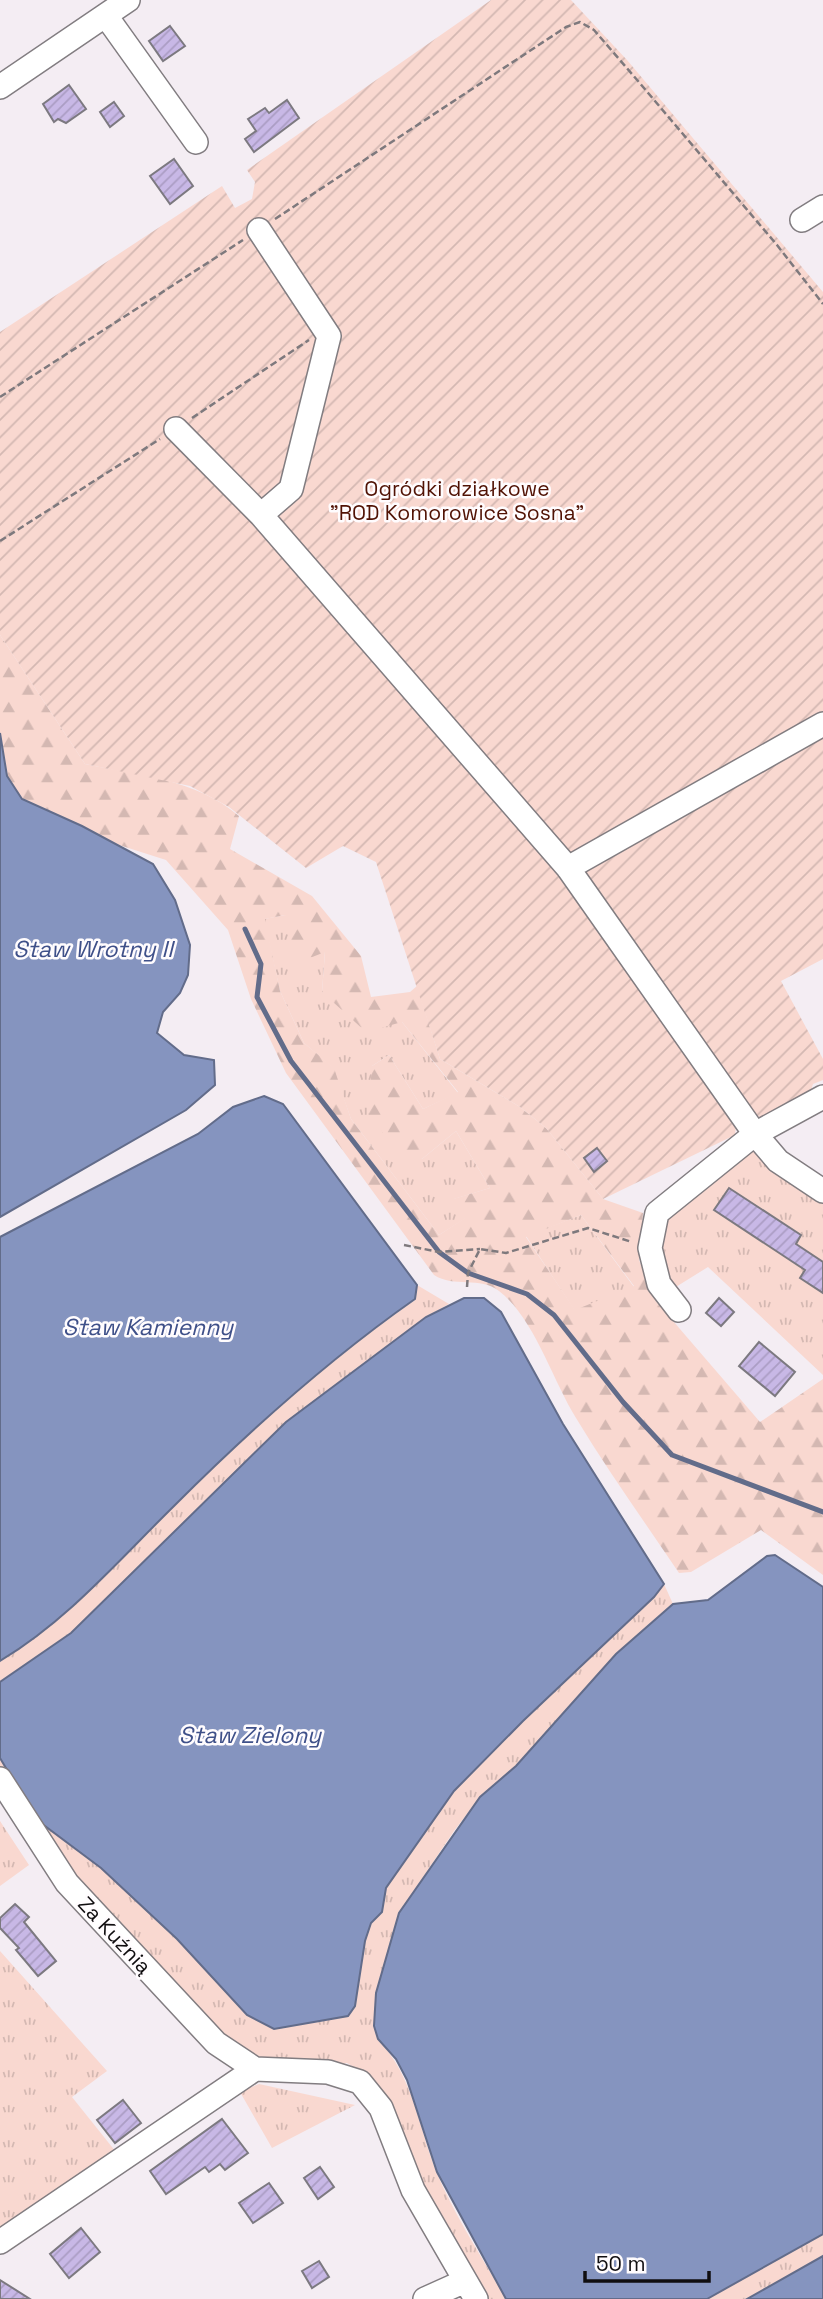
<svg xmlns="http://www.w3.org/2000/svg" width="823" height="2299" font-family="'Space Grotesk',sans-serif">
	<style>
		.grass { fill: url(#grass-tufts) }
		.forest { fill: url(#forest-firs); fill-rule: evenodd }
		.garden { fill: url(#garden-furrows) }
		.water { fill: #8594bf; stroke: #626c8a; stroke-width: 2 }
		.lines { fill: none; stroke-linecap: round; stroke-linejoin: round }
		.stream { stroke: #626c8a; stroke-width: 5 }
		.building { fill: url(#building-hatch); stroke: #7c7980; stroke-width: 2 }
		.minor-casing { stroke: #827d81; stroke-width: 26 }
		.path { stroke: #7e797d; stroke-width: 2.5; stroke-dasharray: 7 3.5; stroke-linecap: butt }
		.minor { stroke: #fff; stroke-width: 23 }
		.labels { text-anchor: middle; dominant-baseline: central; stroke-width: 5; stroke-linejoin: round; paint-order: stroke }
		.park-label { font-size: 21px; fill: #511204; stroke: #fffcfe }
		.street-label { font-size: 21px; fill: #100e10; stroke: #fffcfe }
		.water-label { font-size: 23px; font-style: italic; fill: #3f5089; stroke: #fffcfe }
	</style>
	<defs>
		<pattern id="grass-tufts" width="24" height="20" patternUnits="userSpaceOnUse" patternTransform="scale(1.75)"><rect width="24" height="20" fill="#f9d8d0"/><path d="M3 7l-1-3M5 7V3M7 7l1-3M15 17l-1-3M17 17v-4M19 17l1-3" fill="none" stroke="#d4b8b2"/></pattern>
		<pattern id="forest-firs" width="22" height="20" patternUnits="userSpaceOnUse" patternTransform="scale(1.75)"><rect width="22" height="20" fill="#f9d8d0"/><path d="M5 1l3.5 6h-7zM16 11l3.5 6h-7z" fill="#d4b8b2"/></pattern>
		<pattern id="garden-furrows" width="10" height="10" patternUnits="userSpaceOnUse" patternTransform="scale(1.75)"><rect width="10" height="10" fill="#f9d8d0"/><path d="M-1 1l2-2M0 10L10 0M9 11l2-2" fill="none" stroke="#d4b8b2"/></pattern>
		<pattern id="building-hatch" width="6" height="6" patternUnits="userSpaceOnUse" patternTransform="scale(1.75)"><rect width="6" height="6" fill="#c8b8e6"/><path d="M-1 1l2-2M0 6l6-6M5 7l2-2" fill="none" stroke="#ab9dc4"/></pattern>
	</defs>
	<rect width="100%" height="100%" fill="#f4edf3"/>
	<path class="grass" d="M285 915 325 951 322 992 402 1022 458 1093 423 1109 389 1055 372 1066 422 1159 456 1131 490 1188 454 1199 466 1218 439 1235 351 1119 333 1068 304 1043 280 991 264 919Z
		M752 1145 823 1200V1375L708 1267 671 1290 653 1247 663 1215Z
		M581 1215 634 1287 575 1311 526 1236Z
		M417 1285 449 1304 426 1317 286 1422 71 1633 0 1682V1661C68 1620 118 1561 174 1506 249 1431 328 1360 415 1300Z
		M664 1584 673 1604 616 1654 516 1766 480 1797 454 1831 399 1913 378 2039C414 2079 417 2122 436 2171 454 2215 482 2257 506 2299H482L365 2074 347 2063C314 2071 276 2068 245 2055L86 1898 0 1768V1758L37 1820 101 1868 177 1939 247 2015 355 2006 365 1941 371 1923 382 1912 386 1888 454 1791 523 1721 654 1597Z
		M0 1821 29 1865 0 1886Z
		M0 1951 107 2071 72 2097 120 2157 0 2236Z
		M259 2084 355 2105 272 2148 240 2092Z
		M823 2234V2256L747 2299H707Z"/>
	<path class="forest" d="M0 635 85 764C138 775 196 779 239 816L230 849 312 896 361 956 371 997 410 992 417 986 440 1059 520 1107 546 1128 603 1199 643 1213 639 1260 655 1300 760 1422 823 1379V1575L761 1530 691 1572 679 1573C644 1521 608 1471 576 1418 552 1379 534 1318 499 1291 480 1276 454 1288 434 1275L286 1073 251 999 228 930 166 860 119 845 22 799 7 776 0 733ZM285 915 297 963 325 952 322 992 366 1032 402 1022 458 1092 423 1109 389 1055 372 1066 368 1112 394 1149 422 1159 456 1131 490 1188 453 1199 465 1218 439 1235 351 1119 334 1068 304 1043 280 991 265 919ZM581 1215 634 1286 575 1310 526 1237Z"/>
	<path class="garden" d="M491 0H571L627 60 823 292V959L781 981 823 1059V1080L813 1084 809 1096 765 1119 748 1112 737 1116 735 1135 603 1199 546 1128 520 1107 440 1059 376 862 343 846 306 868 229 807 190 786 85 764 0 635V332L222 186 235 208 252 199 255 182 247 170Z"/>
	<path class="water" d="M0 733 7 776 22 799 82 826 153 864 175 900 190 945 188 975 180 993 163 1012 157 1033 184 1055 214 1060 215 1085 186 1110 0 1217Z
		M264 1096 283 1104 417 1285 415 1299C328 1360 249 1431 174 1506 118 1561 68 1620 0 1661V1237L198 1134 233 1107Z
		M464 1298H484L501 1312 563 1424 664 1584 654 1597 523 1721 454 1791 386 1888 382 1912 371 1923 365 1941 355 2006 348 2016 274 2029 247 2015 177 1939 101 1868 37 1820 0 1758V1682L71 1633 286 1422 426 1317Z
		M775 1555 823 1587V2234L707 2299H506L437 2172 407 2080 396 2059 378 2039 374 2026 376 1993 399 1913 480 1797 516 1766 616 1654 673 1604 708 1600 767 1556Z
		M823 2256V2299H747Z"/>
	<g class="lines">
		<path class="stream" d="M245 929 261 964 257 997 291 1061 439 1252 468 1273 527 1294 554 1315 623 1402 672 1455 823 1512"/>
	</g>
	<path class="building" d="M170 26 185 46 163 61 149 41Z
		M69 85 86 109 66 123 58 119 54 122 43 104Z
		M287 100 299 118 254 152 245 139 256 131 248 119 265 108 269 113Z
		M114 102 124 116 110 127 100 112Z
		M174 159 193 186 170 204 150 176Z
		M597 1148 607 1161 594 1172 584 1158Z
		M729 1188 801 1235 796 1244 823 1262V1293L800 1278 805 1270 714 1210Z
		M719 1298 734 1312 721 1326 706 1313Z
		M759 1342 795 1372 775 1396 739 1366Z
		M15 1904 29 1917 24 1922 56 1961 38 1976 16 1950 19 1948 0 1928V1918Z
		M123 2100 141 2123 115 2143 97 2120Z
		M222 2119 248 2153 225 2170 220 2164 209 2172 205 2167 166 2194 150 2171Z
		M320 2167 334 2187 318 2199 304 2178Z
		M269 2183 283 2203 253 2223 239 2203Z
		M81 2228 100 2252 69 2278 50 2254Z
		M319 2261 329 2277 312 2288 302 2271Z
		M0 2280 30 2299H0Z"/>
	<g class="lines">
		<defs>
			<path id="minor" d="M106 16 196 142
				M0 87 128 0
				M802 220 823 207
				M259 230 329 336 291 489 261 515
				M176 429 261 515 568 868 755 1134 778 1161 823 1191
				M568 868 823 724
				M679 1310 659 1284 650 1248 657 1213 755 1134 823 1097
				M0 1779 67 1883 216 2043 255 2069
				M0 2242 255 2069 328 2072 360 2082 381 2108 413 2190 476 2299
				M425 2299 465 2281"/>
		</defs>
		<use href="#minor" class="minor-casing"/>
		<path class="path" d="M275 219 566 27 580 22 594 30 638 81 777 245 823 304
			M0 397 243 240
			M192 418 309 340
			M0 541 160 439
			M404 1245 439 1252 480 1249
			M467 1287 468 1273 480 1249 506 1253 588 1228 632 1242"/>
		<use href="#minor" class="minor"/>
	</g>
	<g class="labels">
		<g class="park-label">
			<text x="457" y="488">Ogródki działkowe<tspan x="457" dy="24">"ROD Komorowice Sosna"</tspan></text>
		</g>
		<g class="street-label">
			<text transform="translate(115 1935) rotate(47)">Za Kuźnią</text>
		</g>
		<g class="water-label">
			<text x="93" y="949">Staw Wrotny II</text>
			<text x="148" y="1327">Staw Kamienny</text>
			<text x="250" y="1735">Staw Zielony</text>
		</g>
	</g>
	<path d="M585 2271v10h124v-10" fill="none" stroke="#100e10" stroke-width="3.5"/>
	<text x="596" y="2271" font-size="21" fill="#100e10" stroke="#fffcfe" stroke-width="5" paint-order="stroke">50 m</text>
</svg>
